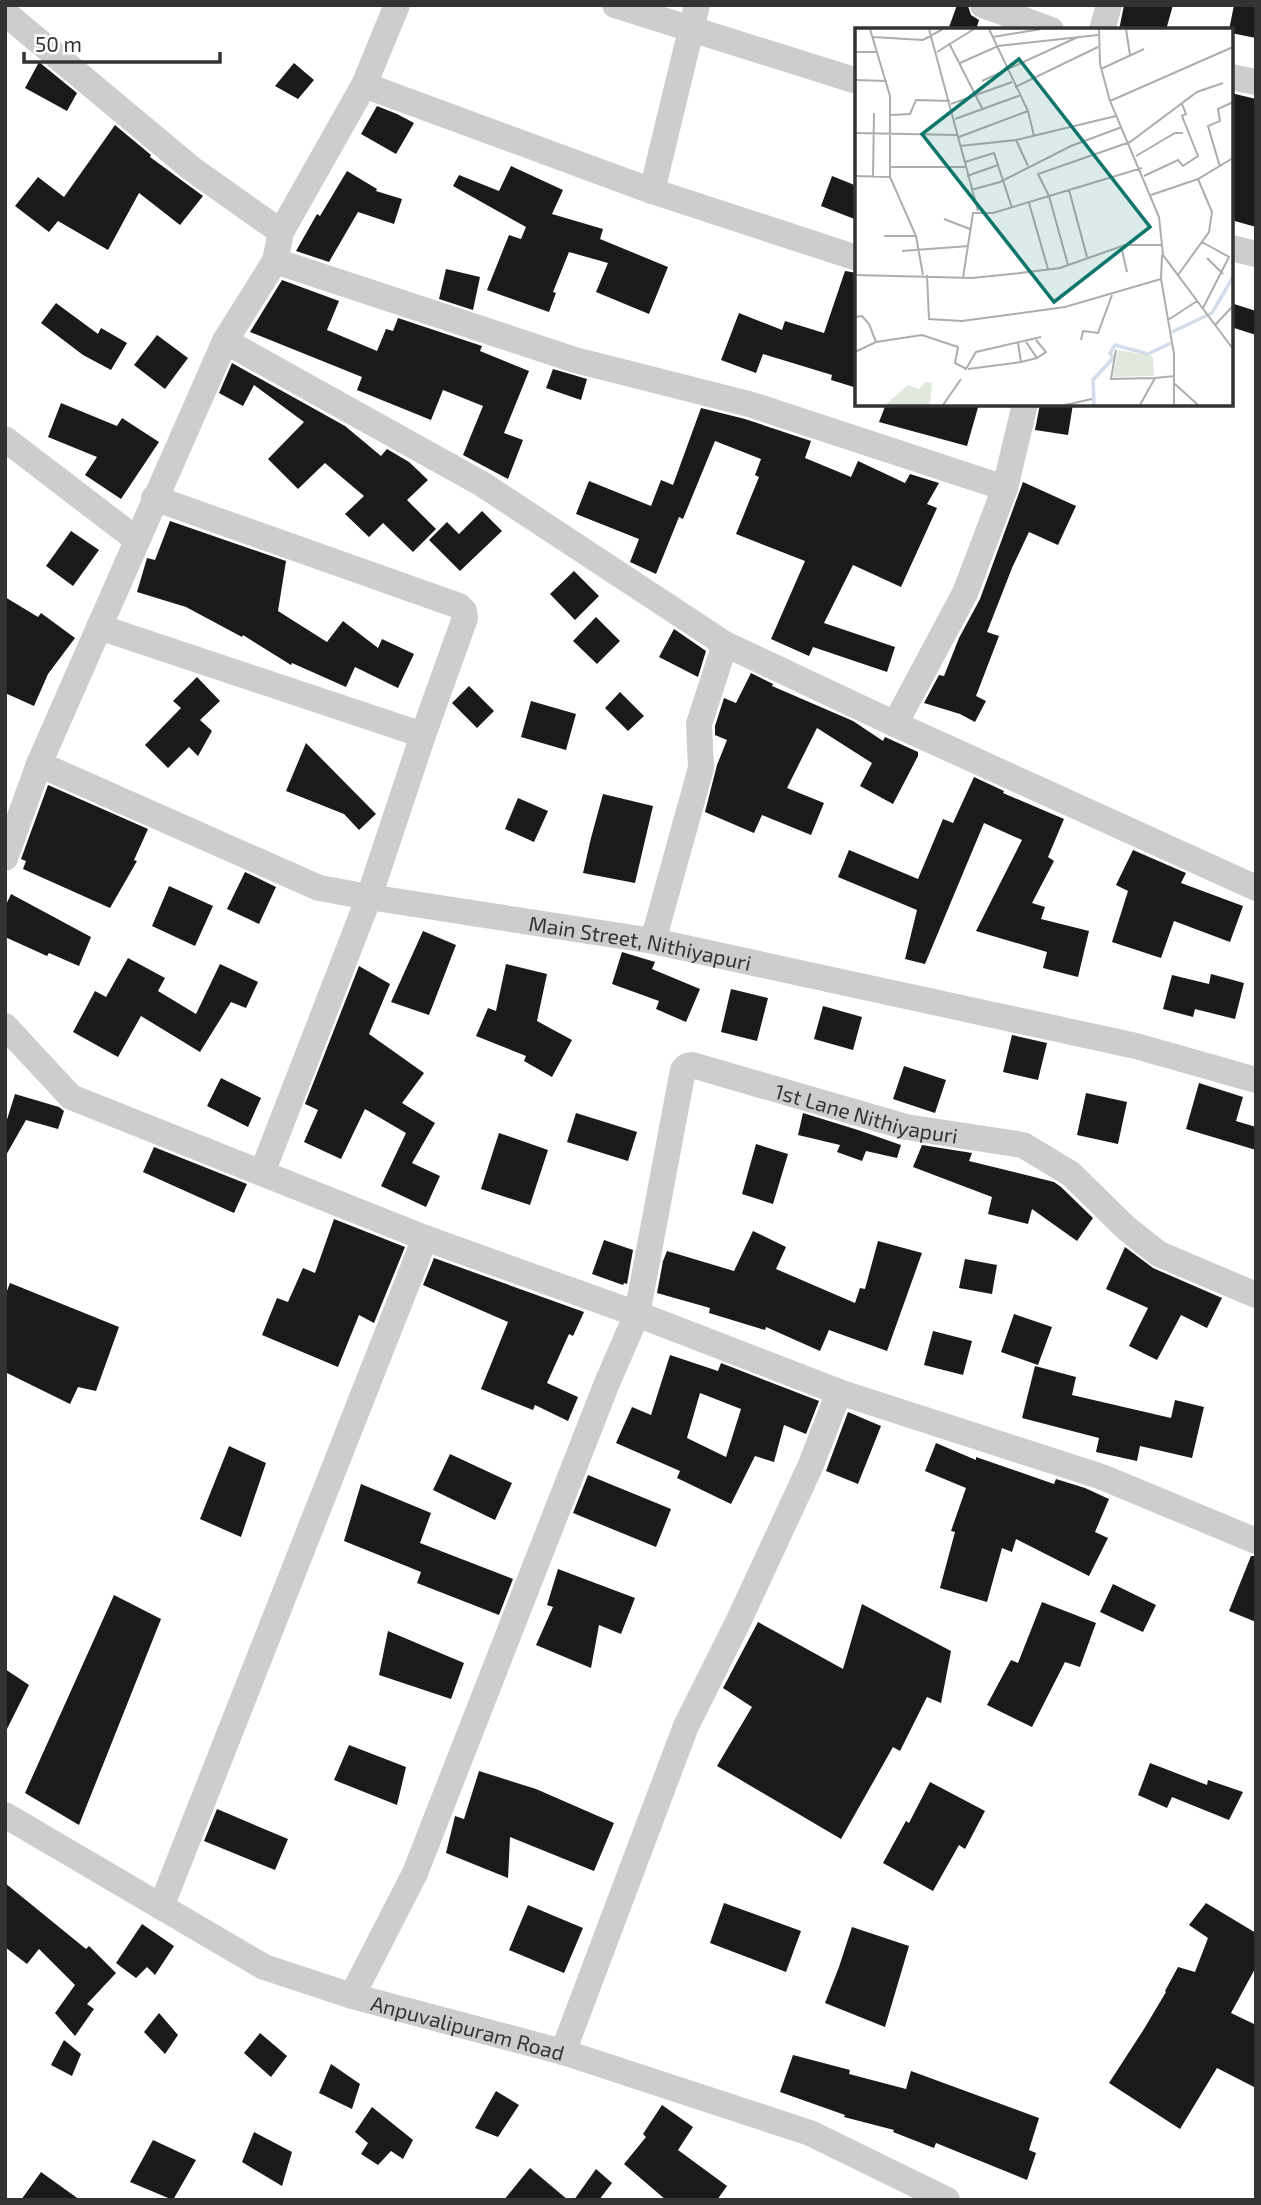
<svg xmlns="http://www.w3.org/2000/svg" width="1261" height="2205" font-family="'Exo 2',sans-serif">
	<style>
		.building { fill: #1a1a1a; fill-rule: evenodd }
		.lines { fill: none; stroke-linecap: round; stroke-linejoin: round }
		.minor { stroke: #cdcdcd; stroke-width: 26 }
		.labels { text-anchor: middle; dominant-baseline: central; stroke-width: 7; stroke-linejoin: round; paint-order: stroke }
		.street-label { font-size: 21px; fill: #333; stroke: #fff }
		.inset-river { fill: none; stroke: #d2dcea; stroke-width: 3.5 }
		.inset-road { fill: none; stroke: #adadad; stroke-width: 2 }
		.view { fill: #0f766e; fill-opacity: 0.15; stroke: #0f766e; stroke-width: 3.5 }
		.inset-edge { fill: none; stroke: #333; stroke-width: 3.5 }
	</style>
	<rect width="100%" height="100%" fill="#fff"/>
	<path class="building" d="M957 5 968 6 971 15 979 20 976 30H948Z
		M1124 5H1173L1166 30H1119Z
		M1234 5H1256V38L1231 33V30H1229Z
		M39 62 77 93 67 111 25 88Z
		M294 63 314 80 298 99 275 86Z
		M1231 93 1256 99V227L1231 220Z
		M377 106 397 114 414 123 396 154 361 134Z
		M115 125 151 155 150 157 203 196 180 225 139 193 108 250 58 221 49 232 15 206 38 177 64 197Z
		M511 166 563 190 552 214 603 229 600 239 668 267 649 314 596 292 608 263 569 252 553 292 556 293 549 312 487 290 509 235 521 239 526 227 453 186 459 175 499 191Z
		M347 171 377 189 376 191 402 199 394 224 358 212 329 262 296 251 317 214 320 216Z
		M832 176 857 186V220L821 206Z
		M446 269 480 277 473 310 439 299Z
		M845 271 857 273V388L831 380 832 375 763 354 756 373 721 360 739 313 782 330 785 321 824 333Z
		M282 280 339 301 327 330 377 351 386 329 393 331 398 318 482 346 480 351 529 371 504 433 523 440 508 479 463 455 483 406 443 390 431 420 357 390 362 377 250 332Z
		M56 303 98 334 101 328 127 343 111 370 83 355 41 323Z
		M1231 303 1256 311V335L1231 327Z
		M157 335 188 358 165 389 134 365Z
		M232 363 345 426 381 456 387 449 409 462 428 480 407 500 436 529 413 552 383 523 369 537 345 514 364 496 325 463 298 489 268 459 304 422 254 385 243 406 219 393Z
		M553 369 587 379 581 400 546 388Z
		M61 403 117 426 122 418 159 442 121 499 85 475 97 457 48 437Z
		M886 404H979L967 446 879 422Z
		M1040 404H1073L1068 435 1035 430Z
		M701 408 745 419 811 441 805 458 851 477 858 461 905 483 910 474 939 483 927 504 937 508 901 587 853 565 824 623 895 647 887 672 813 647 809 656 771 639 805 561 736 534 759 477 755 475 761 459 715 441 683 519 679 517 656 574 630 562 639 539 576 514 589 481 651 506 661 480 673 485Z
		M1023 482 1076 506 1058 545 1029 532 1012 568 987 632 999 636 976 696 986 701 975 722 960 714 924 703 939 675 944 676 959 638 980 599Z
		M482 511 502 531 460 571 429 540 447 522 459 534Z
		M170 521 286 561 278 611 327 642 343 621 378 648 382 639 414 654 398 688 355 667 346 687 292 663 291 665 243 635 242 637 186 607 137 592 147 558 155 560Z
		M71 531 99 550 73 586 46 566Z
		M574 571 599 596 575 620 550 594Z
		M5 597 38 617 41 613 75 638 48 674 34 706 5 693Z
		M596 617 620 641 597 664 573 641Z
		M674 629 706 651 698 677 659 657Z
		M751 673 773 684 772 686 853 721 883 741 885 737 918 752V756L893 804 860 786 872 763 817 728 787 788 824 803 811 835 762 815 754 833 705 812 717 765 727 740 715 735V726L724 698 736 703Z
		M197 677 220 701 200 720 212 731 198 756 189 747 168 768 145 745 181 708 173 701Z
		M469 686 494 711 477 728 452 703Z
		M620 692 644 716 628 731 605 708Z
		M531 701 576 714 566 750 521 737Z
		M306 743 376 814 359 830 344 814 286 791Z
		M974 777 1004 791 1003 793 1064 819 1048 857 1054 861 1032 903 1045 907 1041 919 1089 931 1078 977 1043 968 1047 952 976 931 1022 840 984 823 925 964 905 959 917 910 838 877 849 850 918 879 943 819 953 823Z
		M48 785 148 829 134 860 137 861 110 908 23 869 26 861 21 859Z
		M603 794 653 806 635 883 583 873 591 838Z
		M518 798 548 811 534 842 505 829Z
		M1133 850 1186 873 1181 883 1243 906 1230 942 1174 921 1161 958 1112 942 1128 891 1116 885Z
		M245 872 276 887 259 924 227 909Z
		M169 886 213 906 195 946 152 926Z
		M11 894 91 937 79 966 49 953 47 956 5 937V907Z
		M423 931 456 945 429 1015 391 1002Z
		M622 952 655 962 652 969 700 989 686 1022 656 1009 659 1001 612 984Z
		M128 958 165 978 158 991 196 1014 220 964 258 982 246 1008 231 1002 200 1052 141 1016 118 1057 73 1032 95 991 106 997Z
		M506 964 547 974 537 1021 572 1040 552 1077 524 1061 526 1056 476 1036 488 1008 496 1011Z
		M359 966 390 984 369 1034 424 1073 402 1103 435 1123 412 1163 440 1176 426 1207 381 1186 406 1133 365 1109 341 1159 304 1142 318 1110 305 1104Z
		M1211 974 1244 983 1235 1019 1195 1009 1193 1017 1163 1009 1172 975 1209 984Z
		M731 989 768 998 757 1041 721 1032Z
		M823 1006 862 1017 853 1050 814 1039Z
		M1012 1035 1047 1043 1038 1080 1003 1072Z
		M904 1066 946 1080 935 1113 893 1099Z
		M221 1078 261 1098 248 1127 207 1106Z
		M1199 1083 1243 1097 1236 1121 1256 1127V1150L1186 1129Z
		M1086 1093 1127 1102 1118 1144 1077 1135Z
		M15 1094 59 1107 64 1111 58 1129 26 1120 5 1157V1126Z
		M576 1113 637 1132 628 1161 567 1142Z
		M803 1113 858 1130 901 1145 897 1158 866 1151 862 1161 837 1152 840 1145 798 1135Z
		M499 1133 548 1150 530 1205 481 1189Z
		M756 1144 788 1154 773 1204 742 1194Z
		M922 1145 972 1153 969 1161 1054 1182 1061 1187 1093 1218 1077 1241 1032 1209 1028 1224 988 1214 992 1197 913 1167Z
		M154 1147 247 1184 234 1213 143 1172Z
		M334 1219 405 1247 374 1323 359 1315 338 1367 262 1335 277 1298 288 1302 303 1268 315 1273Z
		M753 1231 786 1247 776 1269 855 1303 860 1288 865 1289 878 1241 922 1253 887 1351 829 1330 820 1351 766 1327 765 1330 709 1313 710 1308 657 1293 663 1261 667 1251 734 1271Z
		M604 1240 633 1250 627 1284 624 1283 623 1285 592 1274Z
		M1125 1247 1153 1268 1222 1298 1207 1328 1181 1315 1157 1360 1129 1346 1148 1308 1106 1289Z
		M434 1258 584 1312 573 1336 569 1334 547 1383 578 1397 568 1421 535 1405 533 1410 481 1389 508 1322 423 1285Z
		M965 1259 997 1265 992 1294 959 1288Z
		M10 1283 119 1327 96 1391 78 1387 70 1404 5 1372V1296Z
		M1014 1314 1052 1327 1038 1365 1001 1352Z
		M933 1331 972 1341 963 1375 924 1365Z
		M670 1355 718 1371 721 1363 819 1401 806 1434 784 1425 774 1462 755 1456 731 1504 677 1478 680 1471 616 1443 632 1407 651 1415ZM700 1393 741 1409 726 1457 687 1438Z
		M1035 1366 1076 1377 1072 1395 1171 1418 1175 1400 1204 1407 1192 1458 1140 1446 1137 1461 1096 1452 1099 1438 1022 1418Z
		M848 1412 881 1426 858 1484 826 1471Z
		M936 1443 976 1460V1457L1054 1484 1056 1479 1085 1488 1109 1499 1095 1532 1108 1538 1089 1576 1016 1539 1012 1552 1002 1548 987 1602 940 1588 955 1532 951 1531 966 1488 925 1471Z
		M229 1446 266 1463 241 1537 200 1519Z
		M450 1454 512 1483 495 1520 433 1490Z
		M588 1475 671 1509 656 1547 573 1513Z
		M361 1484 431 1513 420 1543 513 1579 499 1615 417 1583 421 1572 344 1541Z
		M1251 1556H1256V1622L1229 1611Z
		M558 1569 635 1598 621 1634 599 1625 591 1668 536 1645 553 1607 547 1605Z
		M1113 1584 1156 1605 1143 1632 1100 1612Z
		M114 1595 161 1619 79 1825 25 1793Z
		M1042 1602 1096 1623 1080 1667 1065 1662 1032 1727 987 1705 1011 1660 1018 1663Z
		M862 1604 951 1651 941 1703 927 1697 900 1751 893 1747 841 1839 717 1766 752 1707 723 1688 758 1622 843 1669Z
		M388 1631 464 1663 451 1699 379 1675Z
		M5 1669 29 1685 5 1733Z
		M349 1745 406 1767 397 1805 334 1780Z
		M1150 1763 1207 1785 1208 1780 1243 1792 1229 1820 1172 1797 1167 1808 1138 1795Z
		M479 1771 536 1789 614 1823 594 1871 510 1837 508 1878 446 1853 455 1816 464 1819Z
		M930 1782 985 1811 965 1849 959 1845 933 1891 883 1863 906 1821 909 1823Z
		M217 1809 288 1839 275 1870 204 1841Z
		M5 1883 86 1949 89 1946 116 1973 87 2004 94 2009 75 2036 55 2013 75 1985 39 1949 27 1964 5 1947Z
		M724 1903 801 1931 786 1972 710 1943Z
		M1206 1903 1256 1933V1967L1231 2013 1256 2025V2088L1217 2068 1180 2129 1109 2083 1144 2029 1166 1992 1165 1991 1178 1967 1195 1972 1208 1938 1189 1925Z
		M528 1905 583 1928 564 1973 509 1950Z
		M142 1924 174 1946 155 1975 147 1967 136 1978 116 1963Z
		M852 1927 909 1946 885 2027 825 2003 839 1967Z
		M159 2013 178 2035 165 2054 144 2032Z
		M260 2033 287 2056 271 2077 244 2053Z
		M64 2040 81 2054 72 2076 51 2065Z
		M793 2055 850 2070 849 2074 906 2089 911 2071 1039 2118 1029 2150 1036 2153 1027 2180 936 2143 934 2148 893 2132 894 2130 844 2117 845 2115 780 2092Z
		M331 2064 360 2084 352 2109 319 2093Z
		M496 2091 519 2105 498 2137 475 2128Z
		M662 2105 693 2127 678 2150 727 2186 717 2200H666L624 2164 646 2137 643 2134Z
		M372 2107 413 2140 403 2159 391 2151 378 2165 361 2154 368 2143 355 2132Z
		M254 2132 292 2152 282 2186 242 2162Z
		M153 2140 196 2160 173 2200 130 2182Z
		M530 2168 568 2200H504Z
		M596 2169 612 2183 599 2200H574Z
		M41 2172 80 2200H21Z"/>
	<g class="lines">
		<g class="minor">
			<path d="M615 5 857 81"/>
			<path d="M983 5 1051 30"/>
			<path d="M5 13 192 169 281 232"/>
			<path d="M1102 30 1109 5"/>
			<path d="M1231 77 1256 82"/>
			<path d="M364 85 652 191 857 258"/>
			<path d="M652 191 697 5"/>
			<path d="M1231 248 1256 254"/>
			<path d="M275 261 575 360 749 404 1005 488"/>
			<path d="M225 341 482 484 725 644 895 724 1256 888"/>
			<path d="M5 439 137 540"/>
			<path d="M154 498 459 606 464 611 465 618 423 735 369 897 262 1173"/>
			<path d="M99 627 423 735"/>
			<path d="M895 724 965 593 1005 488 1025 404"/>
			<path id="s1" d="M39 764 319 888 369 897 653 941 1136 1046 1256 1080"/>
			<path d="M5 858 39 764 225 341 275 261 281 232 364 85 397 5"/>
			<path d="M653 941 701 768 699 724 725 644"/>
			<path d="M5 1026 71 1097 425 1238 637 1314 839 1392 1102 1477 1256 1541"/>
			<path id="s2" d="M5 1815 264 1967 352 1996 563 2052 810 2133 947 2200"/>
			<path d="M161 1907 425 1238"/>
			<path id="s3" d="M352 1996 415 1873 607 1383 637 1314 683 1070 687 1066 692 1065 906 1127 1023 1145 1071 1174 1126 1228 1159 1254 1256 1295"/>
			<path d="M563 2052 686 1726 739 1620 810 1467 839 1392"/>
		</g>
	</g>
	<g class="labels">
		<g class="street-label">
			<text stroke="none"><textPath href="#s1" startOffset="632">Main Street, Nithiyapuri</textPath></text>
			<text stroke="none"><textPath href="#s3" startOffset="1180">1st Lane Nithiyapuri</textPath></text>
			<text stroke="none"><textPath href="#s2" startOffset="513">Anpuvalipuram Road</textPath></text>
		</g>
	</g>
	<g transform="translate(855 28)">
		<rect width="378" height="378" fill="#fff"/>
		<path d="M263 322 298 328 299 348 258 349ZM70 354 77 355 75 377H30L53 357 64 361Z" fill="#e1e8dd"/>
		<path class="inset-river" d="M317 304 357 285 378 249M239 377 238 352 258 330 255 325 260 317 293 326 316 315"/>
		<path class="inset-road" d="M15 1 35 68V149L61 208 68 247M74 1 123 183M134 1 173 83 179 108M244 1 245 36 255 73 304 189 308 227 378 321M271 1 275 27M18 9 68 12 88 1M138 9 186 1M94 15 128 82M0 24H22M82 24 119 1M105 35 143 18 243 7M246 41 289 21M0 52 32 53M127 53 223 9M160 59 243 19M255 73 378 19M96 76 157 54M35 87 55 86 61 72 95 73M100 91 166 67M0 105 103 107M104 109 173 83M161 112 173 138M105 118 161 112 261 88M281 128 320 105H328M110 134 139 125 157 180M35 139H110M365 139 353 98 365 93 363 81 378 74M0 148 35 149M18 148 19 85M112 148 143 137M289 148 323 132 328 138 343 128 327 88 331 86 327 76M116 162 145 154 216 118 267 99M214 162 232 229M296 167 343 151 378 130M174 175 193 241M89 191 115 201M29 208H61M347 214 374 229 348 280M266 218 272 244M47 223 114 218M307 227 306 251 319 326V377M352 230 368 246M213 237 194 168 183 146 275 114 342 64 368 55M0 247 117 250 156 246 205 240 270 217H306M72 247 74 291 107 293 210 279 306 251M323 247 354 204 357 184 343 151M108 250 118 185H138L287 140M0 289 7 288 14 296 21 314M313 292 342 273M360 297 378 278M226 312 228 303 243 305 257 267M171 314 182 330 191 324 181 312M163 315 166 334 182 330M261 322 256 351 300 350M0 324 21 314 67 307 103 319 100 335 111 341 121 324 186 309M113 341 166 334M320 356 343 377M88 377 106 351M210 377 237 371M285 377 300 350 320 348"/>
		<path class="view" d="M164 31 295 199 199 274 67 106Z"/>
		<rect width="378" height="378" class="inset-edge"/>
	</g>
	<rect width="1261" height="2205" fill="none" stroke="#333333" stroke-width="14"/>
	<path d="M24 52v10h196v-10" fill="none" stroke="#333333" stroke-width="3.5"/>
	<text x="35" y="52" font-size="21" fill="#333333" stroke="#ffffff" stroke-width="5" paint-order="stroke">50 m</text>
</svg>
